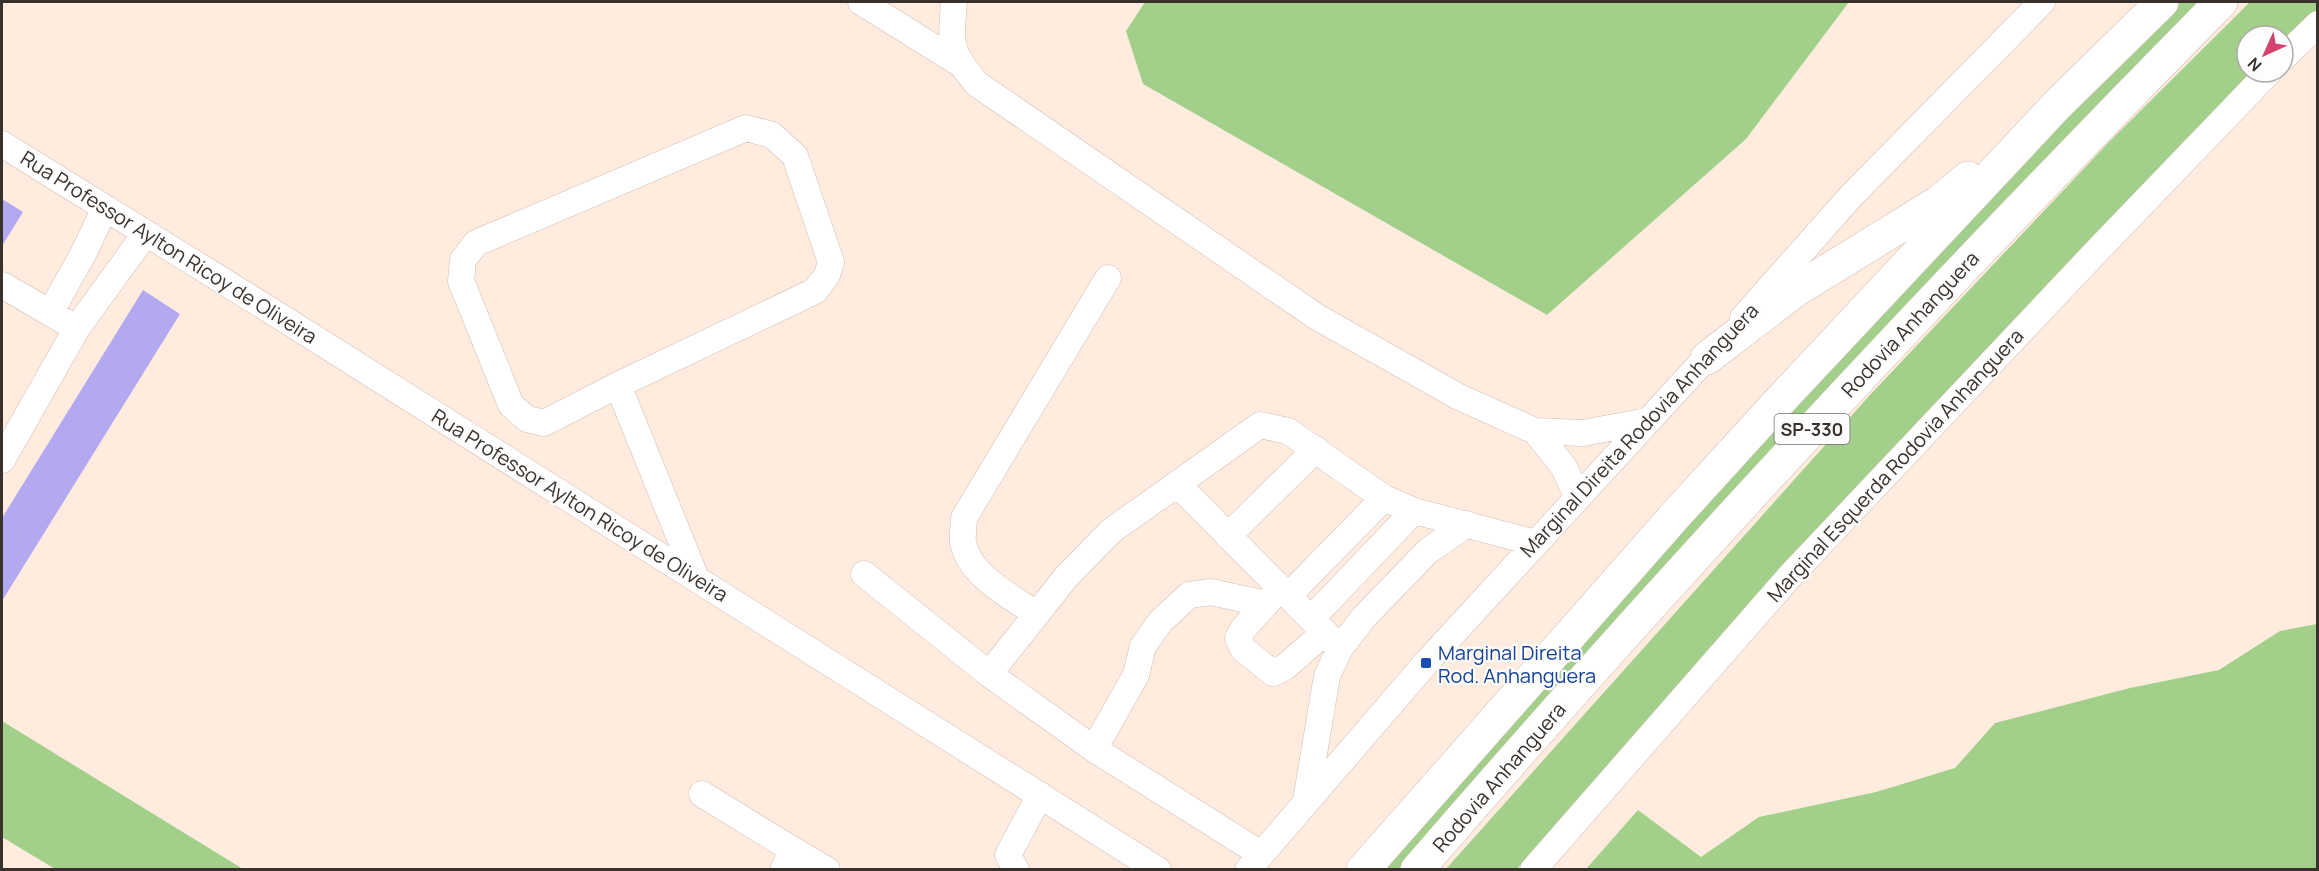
<svg xmlns="http://www.w3.org/2000/svg" width="2319" height="871" font-family="Manrope,sans-serif">
	<style>
		.green { fill: #a2cf8a }
		.building { fill: #b3a9f1 }
		.lines { fill: none; stroke-linecap: round; stroke-linejoin: round }
		.minor-casing { stroke: #cfbdb1; stroke-width: 27 }
		.highway-casing { stroke: #cfbdb1; stroke-width: 34 }
		.minor { stroke: #fff; stroke-width: 26 }
		.highway { stroke: #fff; stroke-width: 33 }
		.transit-dot { fill: #1a4fb4; stroke: #fdfdfd; stroke-width: 2 }
		.labels { text-anchor: middle; dominant-baseline: central; stroke-width: 4.5; stroke-linejoin: round; paint-order: stroke }
		.shield { fill: #fdfdfd; stroke: #736e6b; stroke-width: 1.5 }
		.shield-label { font-size: 18px; font-weight: bold; fill: #38312c }
		.street-label { font-size: 20px; fill: #38312c; stroke: #fdfdfd }
		.transit-label { font-size: 20px; fill: #164399; stroke: #fdfdfd; text-anchor: start }
	</style>
	<rect width="100%" height="100%" fill="#ffecdf"/>
	<path class="green" d="M1145 2H1849L1746 139 1547 315 1143 84 1126 31Z
		M2177 2H2201C1924 281 1658 574 1399 869L1375 870 1622 590Z
		M2250 2H2317V12L2283 47V36H2247V72H2258L1627 745 1517 869 1445 870 1870 395 2110 141Z
		M2317 624V869H1586L1638 810 1701 857 1759 817 1876 792 1955 768 1995 723 2130 688 2219 670 2280 631Z
		M2 721 243 869H55L2 837Z"/>
	<path class="building" d="M2 199 23 212 2 246Z
		M143 290 180 314 2 601V518Z"/>
	<g class="lines">
		<defs>
			<path id="minor" d="M861 2 959 63
				M954 2C951 44 948 50 977 84L1317 317 1459 397 1535 431 1583 433 1647 421
				M2283 58 2318 24
				M746 128 772 135 795 156 831 262 827 275 815 291 618 385 544 423 527 419 511 405 461 281 463 260 476 243Z
				M2 144 265 307 1158 870
				M2 285 64 321
				M50 313 82 256 105 208
				M1743 318 1851 196 2042 2
				M618 385 696 578
				M1535 431 1564 467 1577 497
				M2 460 77 328 146 233
				M1177 484 1340 648
				M1228 536 1316 449
				M864 574 989 674
				M1275 594 1243 629 1238 638 1243 649 1273 673 1285 667 1325 632
				M1288 596 1384 498
				M1036 614C1011 596 969 576 963 542 962 535 964 526 964 518L1108 278
				M1311 619 1414 511
				M1094 749 1136 675 1143 646 1160 622 1189 595 1211 592 1266 604
				M702 794 793 850 783 870
				M1306 801 1327 676 1340 648 1364 617 1428 551 1467 524
				M793 850 827 870
				M1261 854 1094 749 989 674 1067 576 1111 531 1260 425 1288 431 1384 498 1414 511 1536 543
				M1016 870 1008 855 1040 795
				M1248 870 1426 663 1718 345
				M1533 870 1791 575 2094 254 2269 72"/>
			<path id="highway" d="M1707 358 1796 290 1939 202 1968 178
				M1363 870 1673 518 1775 406 2057 105 2162 2
				M1417 870C1675 571 1944 283 2221 2"/>
		</defs>
		<use href="#minor" class="minor-casing"/>
		<use href="#highway" class="highway-casing"/>
		<use href="#minor" class="minor"/>
		<use href="#highway" class="highway"/>
	</g>
	<rect class="transit-dot" x="1420" y="657" width="12" height="12" rx="3"/>
	<g class="labels">
		<rect class="shield" x="1774.5" y="414" width="75" height="30" rx="4.5"/>
		<g class="shield-label">
			<text x="1812" y="429">SP-330</text>
		</g>
		<g class="street-label">
			<text transform="translate(169 247) rotate(32)">Rua Professor Aylton Ricoy de Oliveira</text>
			<text transform="translate(1910 324) rotate(-47)">Rodovia Anhanguera</text>
			<text transform="translate(1639 430) rotate(-47)">Marginal Direita Rodovia Anhanguera</text>
			<text transform="translate(1895 465) rotate(-47)">Marginal Esquerda Rodovia Anhanguera</text>
			<text transform="translate(580 505) rotate(32)">Rua Professor Aylton Ricoy de Oliveira</text>
			<text transform="translate(1499 777) rotate(-49)">Rodovia Anhanguera</text>
		</g>
		<g class="transit-label">
			<text x="1438" y="652">Marginal Direita<tspan x="1438" dy="23">Rod. Anhanguera</tspan></text>
		</g>
	</g>
	<rect width="2319" height="871" fill="none" stroke="#38312c" stroke-width="6"/>
	<g transform="translate(2265 54) rotate(225)"><circle r="28" fill="#fdfdfd" stroke="#aeaba9" stroke-width="1.5"/>
	<path d="M0-4.5L10 22L0 15L-10 22Z" fill="#d2446d"/>
	<text y="-9" font-size="16" font-weight="bold" text-anchor="middle" fill="#38312c">N</text>
	</g>
</svg>
